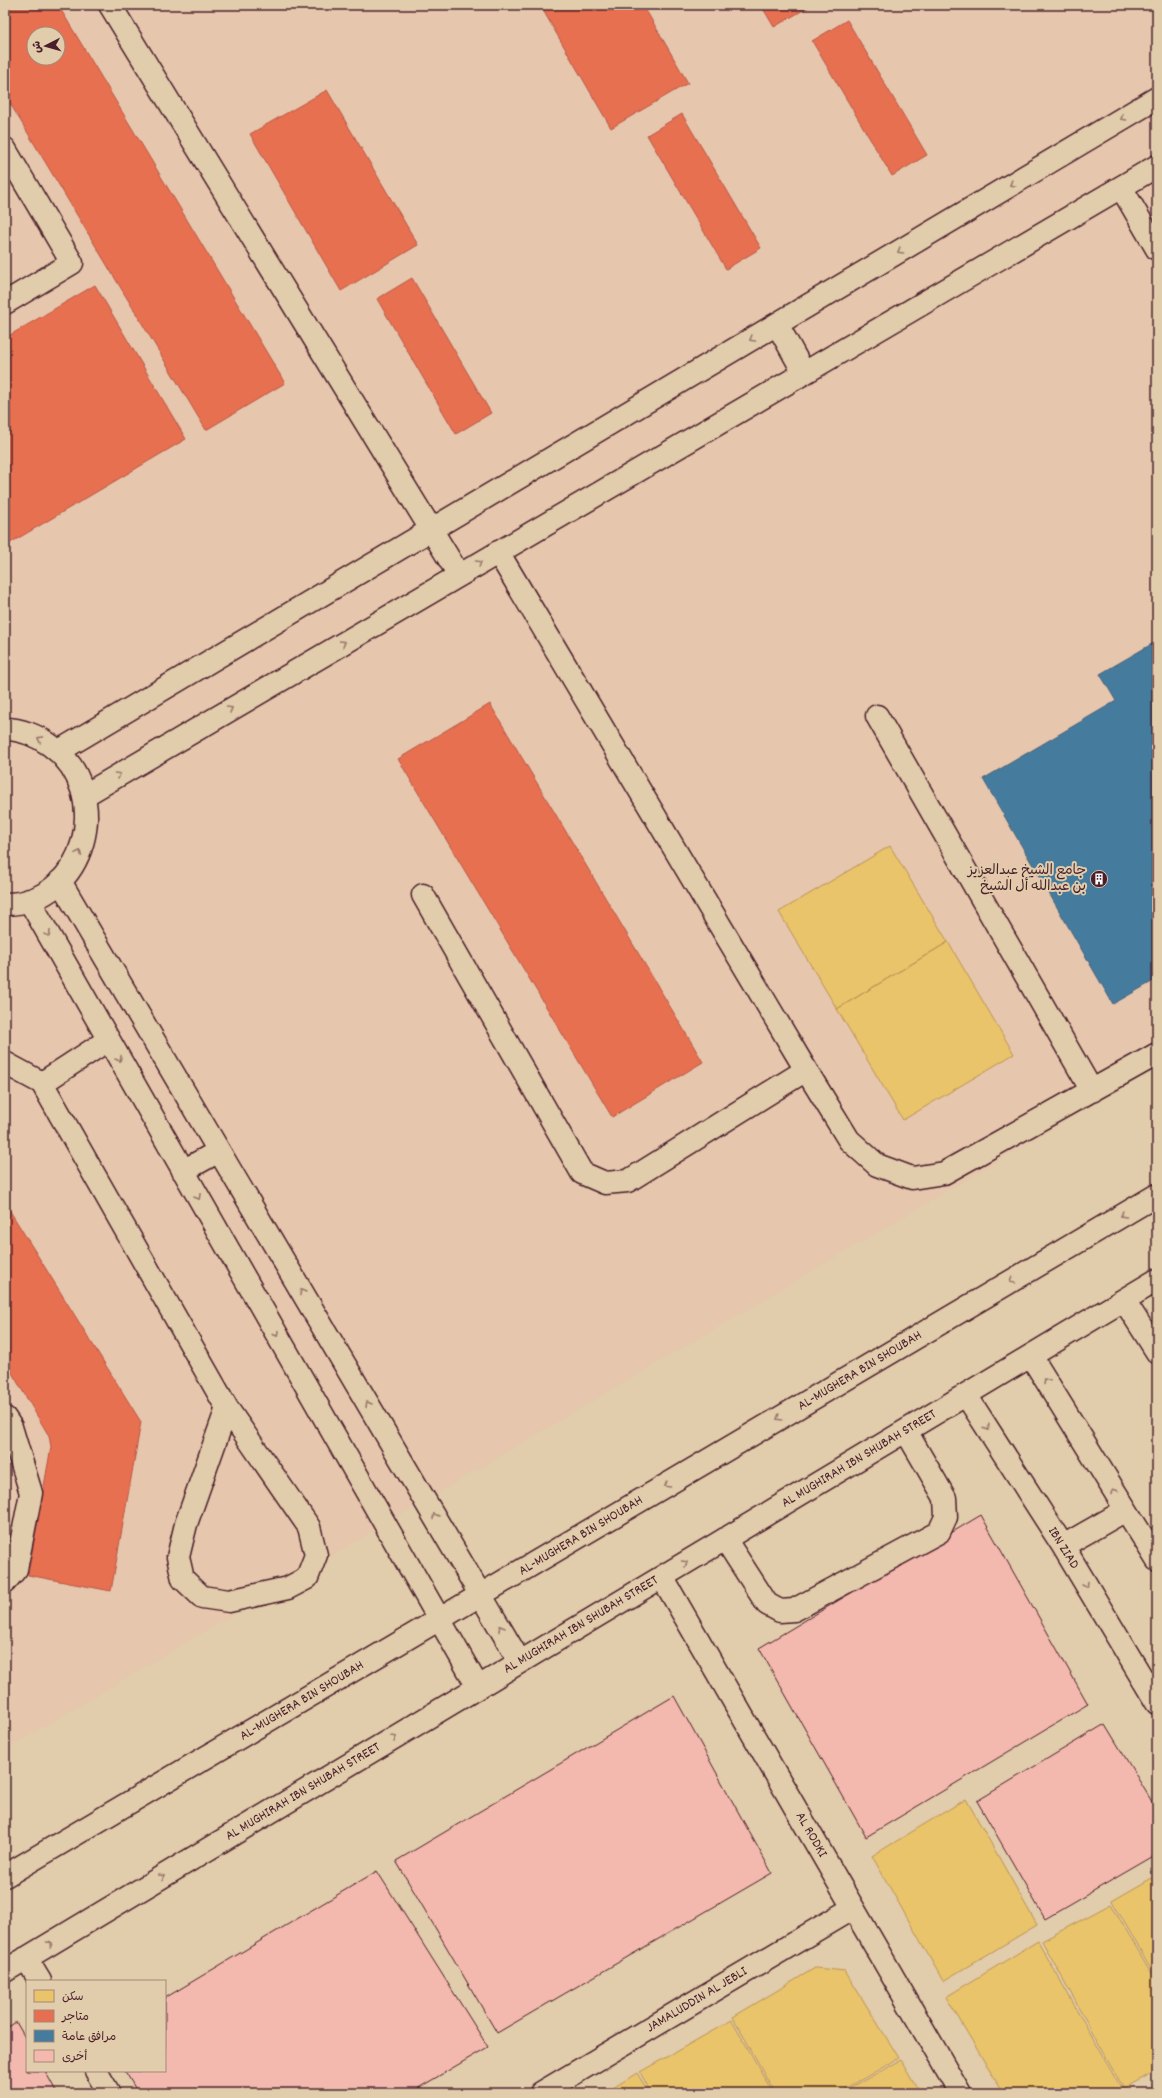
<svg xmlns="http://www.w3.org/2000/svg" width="1162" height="2098" font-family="Dekko,'Playpen Sans Arabic',sans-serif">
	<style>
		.built { fill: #e6c6ac; fill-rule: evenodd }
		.homes { fill: #e9c46a; stroke: #b99257 }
		.shops { fill: #e76f51; stroke: #b85746; fill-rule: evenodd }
		.public { fill: #457b9d; stroke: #465f7b }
		.building { fill: #f3b8ae; stroke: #4a1f2b }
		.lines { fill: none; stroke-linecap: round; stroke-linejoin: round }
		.minor-casing { stroke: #4a1f2b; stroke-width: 25 }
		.minor { stroke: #e1ccab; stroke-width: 22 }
		.oneway { stroke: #96766b }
		.labels { text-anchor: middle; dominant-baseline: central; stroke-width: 4; stroke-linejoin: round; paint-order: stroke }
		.poi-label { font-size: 14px; fill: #4a1f2b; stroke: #e1ccab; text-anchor: end }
		.street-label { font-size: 14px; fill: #4a1f2b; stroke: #e1ccab }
	</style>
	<rect width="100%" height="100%" fill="#e1ccab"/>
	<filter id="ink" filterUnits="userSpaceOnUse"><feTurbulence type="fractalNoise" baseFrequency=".025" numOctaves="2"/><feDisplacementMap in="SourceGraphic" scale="8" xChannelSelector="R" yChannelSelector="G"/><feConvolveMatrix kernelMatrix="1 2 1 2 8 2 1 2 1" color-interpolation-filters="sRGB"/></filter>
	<g filter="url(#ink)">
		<path class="built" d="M5 5H1157V1066L5 1749ZM34 34H58V58H34Z"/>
		<path class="homes" d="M890 846 948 942 837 1009 779 912Z
			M948 942 1014 1054 903 1120 837 1009Z
			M966 1799 1037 1925 943 1981 872 1856Z
			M1157 1875V1979L1112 1901Z
			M1111 1904 1157 1983V2070L1124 2089 1042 1941Z
			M1038 1941 1123 2091 1119 2093H1003L946 1997Z
			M815 1968 845 1971 899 2058 838 2093H775L733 2017Z
			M732 2020 773 2093H651L640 2072Z
			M901 2060 920 2093H841Z
			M637 2073 649 2093H605Z"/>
		<path class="shops" d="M5 5H58L285 383 206 430 5 95ZM34 34H58V58H34Z
			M540 5H643L688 83 611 128Z
			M761 5H812L774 27Z
			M1152 5H1157V13Z
			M847 20 927 155 892 176 812 41Z
			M327 90 418 245 341 291 250 134Z
			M682 114 761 248 726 269 647 135Z
			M412 278 491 413 456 434 377 299Z
			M95 285 186 439 5 546V338Z
			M490 704 703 1062 612 1117 398 759Z
			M5 1203 141 1422 111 1591 28 1575 51 1447 49 1436 5 1361Z"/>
		<path class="public" d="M1157 641V979L1113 1004 983 779 1116 701 1100 674Z"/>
		<path class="building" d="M981 1515 1088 1704 866 1837 759 1648Z
			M674 1696 772 1873 497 2033 396 1861Z
			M1105 1724 1157 1810V1854L1045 1919 977 1801Z
			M377 1871 488 2047 410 2093H138L125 2071H165V1998Z
			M16 2022 27 2041V2071H45L57 2093H5V2029Z"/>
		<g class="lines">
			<defs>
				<path id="minor" d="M110 5 459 575
					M5 149 72 263 5 303
					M1121 187 1157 249
					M777 324 804 373
					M498 552 806 1070 849 1140 877 1165 912 1178 944 1173 1157 1054
					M877 716 1092 1091
					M5 729C21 729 38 736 50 745 115 791 87 904 5 904
					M59 751 1157 98
					M85 795 1157 166
					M60 881 520 1662
					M423 895 582 1173 605 1183 628 1181 806 1070
					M29 900 478 1687
					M108 1040 42 1083 227 1408 309 1527 316 1555 307 1578 288 1588 229 1601 202 1597 183 1579 178 1557 186 1524 227 1408
					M5 1063 42 1083
					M183 1171 219 1151
					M1124 1300 1157 1352
					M1031 1356 1157 1560
					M966 1395 1063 1546 1157 1703
					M5 1418 11 1427 31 1493 16 1569 5 1582
					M725 1539 767 1604 780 1611 794 1610 939 1532 946 1517 945 1498 906 1431
					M1063 1546 1126 1510
					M662 1577 960 2093
					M5 1876 1157 1195
					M26 1958 40 1981
					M5 1971 1157 1280
					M96 2071 109 2093
					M541 2093 853 1908"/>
			</defs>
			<use href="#minor" class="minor-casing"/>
			<use href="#minor" class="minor"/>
		</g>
		<defs><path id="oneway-chevron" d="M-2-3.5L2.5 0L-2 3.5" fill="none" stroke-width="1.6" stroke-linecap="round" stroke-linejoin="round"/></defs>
		<g class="oneway">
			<use href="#oneway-chevron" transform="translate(1123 118) rotate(149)"/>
			<use href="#oneway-chevron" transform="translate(1012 184) rotate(149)"/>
			<use href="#oneway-chevron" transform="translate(900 251) rotate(149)"/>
			<use href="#oneway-chevron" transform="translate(752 339) rotate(149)"/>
			<use href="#oneway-chevron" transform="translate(479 563) rotate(-31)"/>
			<use href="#oneway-chevron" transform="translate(343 643) rotate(-30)"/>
			<use href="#oneway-chevron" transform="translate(230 709) rotate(-30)"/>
			<use href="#oneway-chevron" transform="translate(40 739) rotate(-153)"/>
			<use href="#oneway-chevron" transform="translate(118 775) rotate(-30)"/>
			<use href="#oneway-chevron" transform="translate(79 853) rotate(-66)"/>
			<use href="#oneway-chevron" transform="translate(48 934) rotate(60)"/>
			<use href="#oneway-chevron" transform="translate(119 1059) rotate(60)"/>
			<use href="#oneway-chevron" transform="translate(198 1197) rotate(60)"/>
			<use href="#oneway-chevron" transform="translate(1123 1215) rotate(149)"/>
			<use href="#oneway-chevron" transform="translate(1012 1281) rotate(149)"/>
			<use href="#oneway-chevron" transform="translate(302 1292) rotate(-121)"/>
			<use href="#oneway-chevron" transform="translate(276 1334) rotate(60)"/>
			<use href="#oneway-chevron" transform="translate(1046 1381) rotate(-122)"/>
			<use href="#oneway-chevron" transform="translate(368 1404) rotate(-121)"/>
			<use href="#oneway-chevron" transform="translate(779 1418) rotate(149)"/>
			<use href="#oneway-chevron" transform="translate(987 1428) rotate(57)"/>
			<use href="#oneway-chevron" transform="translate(667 1485) rotate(149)"/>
			<use href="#oneway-chevron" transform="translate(1114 1491) rotate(-122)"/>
			<use href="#oneway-chevron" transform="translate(435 1516) rotate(-121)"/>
			<use href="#oneway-chevron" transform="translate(685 1563) rotate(-31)"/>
			<use href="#oneway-chevron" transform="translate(1086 1585) rotate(59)"/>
			<use href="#oneway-chevron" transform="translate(501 1628) rotate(-120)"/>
			<use href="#oneway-chevron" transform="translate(394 1738) rotate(-31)"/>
			<use href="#oneway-chevron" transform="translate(162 1877) rotate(-31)"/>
			<use href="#oneway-chevron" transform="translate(50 1944) rotate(-31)"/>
		</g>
	</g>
	<defs>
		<symbol id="building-disc" viewBox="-11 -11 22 22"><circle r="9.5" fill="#4a1f2b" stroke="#e1ccab"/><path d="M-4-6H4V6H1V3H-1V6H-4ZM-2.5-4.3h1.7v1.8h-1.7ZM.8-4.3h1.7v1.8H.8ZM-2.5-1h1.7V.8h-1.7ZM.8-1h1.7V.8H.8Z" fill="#fff"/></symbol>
	</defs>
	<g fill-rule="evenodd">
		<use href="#building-disc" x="1089" y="869" width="20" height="20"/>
	</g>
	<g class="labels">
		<g class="poi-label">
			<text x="1086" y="871">جامع الشيخ عبدالعزيز<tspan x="1086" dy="16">بن عبدالله أل الشيخ</tspan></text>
		</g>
		<g class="street-label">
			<text transform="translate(860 1371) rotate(-31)">AL-MUGHERA BIN SHOUBAH</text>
			<text transform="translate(859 1459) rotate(-31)">AL MUGHIRAH IBN SHUBAH STREET</text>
			<text transform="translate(581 1536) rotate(-31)">AL-MUGHERA BIN SHOUBAH</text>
			<text transform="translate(1063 1548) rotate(58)">IBN ZIAD</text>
			<text transform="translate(581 1625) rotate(-31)">AL MUGHIRAH IBN SHUBAH STREET</text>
			<text transform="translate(302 1701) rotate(-31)">AL-MUGHERA BIN SHOUBAH</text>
			<text transform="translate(303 1792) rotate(-31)">AL MUGHIRAH IBN SHUBAH STREET</text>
			<text transform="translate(811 1835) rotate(60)">AL RODKI</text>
			<text transform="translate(697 2000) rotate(-31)">JAMALUDDIN AL JEBLI</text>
		</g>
	</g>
	<rect width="1162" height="2098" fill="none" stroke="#e1ccab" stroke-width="20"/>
	<rect x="10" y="10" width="1142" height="2078" fill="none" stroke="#4a1f2b" stroke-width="1.5" filter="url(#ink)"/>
	<rect x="26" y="1980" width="140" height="92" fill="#e1ccab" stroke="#a58778"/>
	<rect x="34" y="1990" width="20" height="12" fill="#e9c46a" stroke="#a58778"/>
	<text x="62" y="2000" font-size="12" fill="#4a1f2b">سكن</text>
	<rect x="34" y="2010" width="20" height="12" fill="#e76f51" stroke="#a58778"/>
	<text x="62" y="2020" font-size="12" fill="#4a1f2b">متاجر</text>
	<rect x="34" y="2030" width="20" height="12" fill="#457b9d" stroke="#a58778"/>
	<text x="62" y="2040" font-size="12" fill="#4a1f2b">مرافق عامة</text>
	<rect x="34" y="2050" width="20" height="12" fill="#f3b8ae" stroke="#a58778"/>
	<text x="62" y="2060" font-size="12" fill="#4a1f2b">أخرى</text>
	<g transform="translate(46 46) rotate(264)"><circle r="19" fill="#e1ccab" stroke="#a58778"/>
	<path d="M0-3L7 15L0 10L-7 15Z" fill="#4a1f2b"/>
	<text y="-6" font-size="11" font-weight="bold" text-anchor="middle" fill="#4a1f2b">ش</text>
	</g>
</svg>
